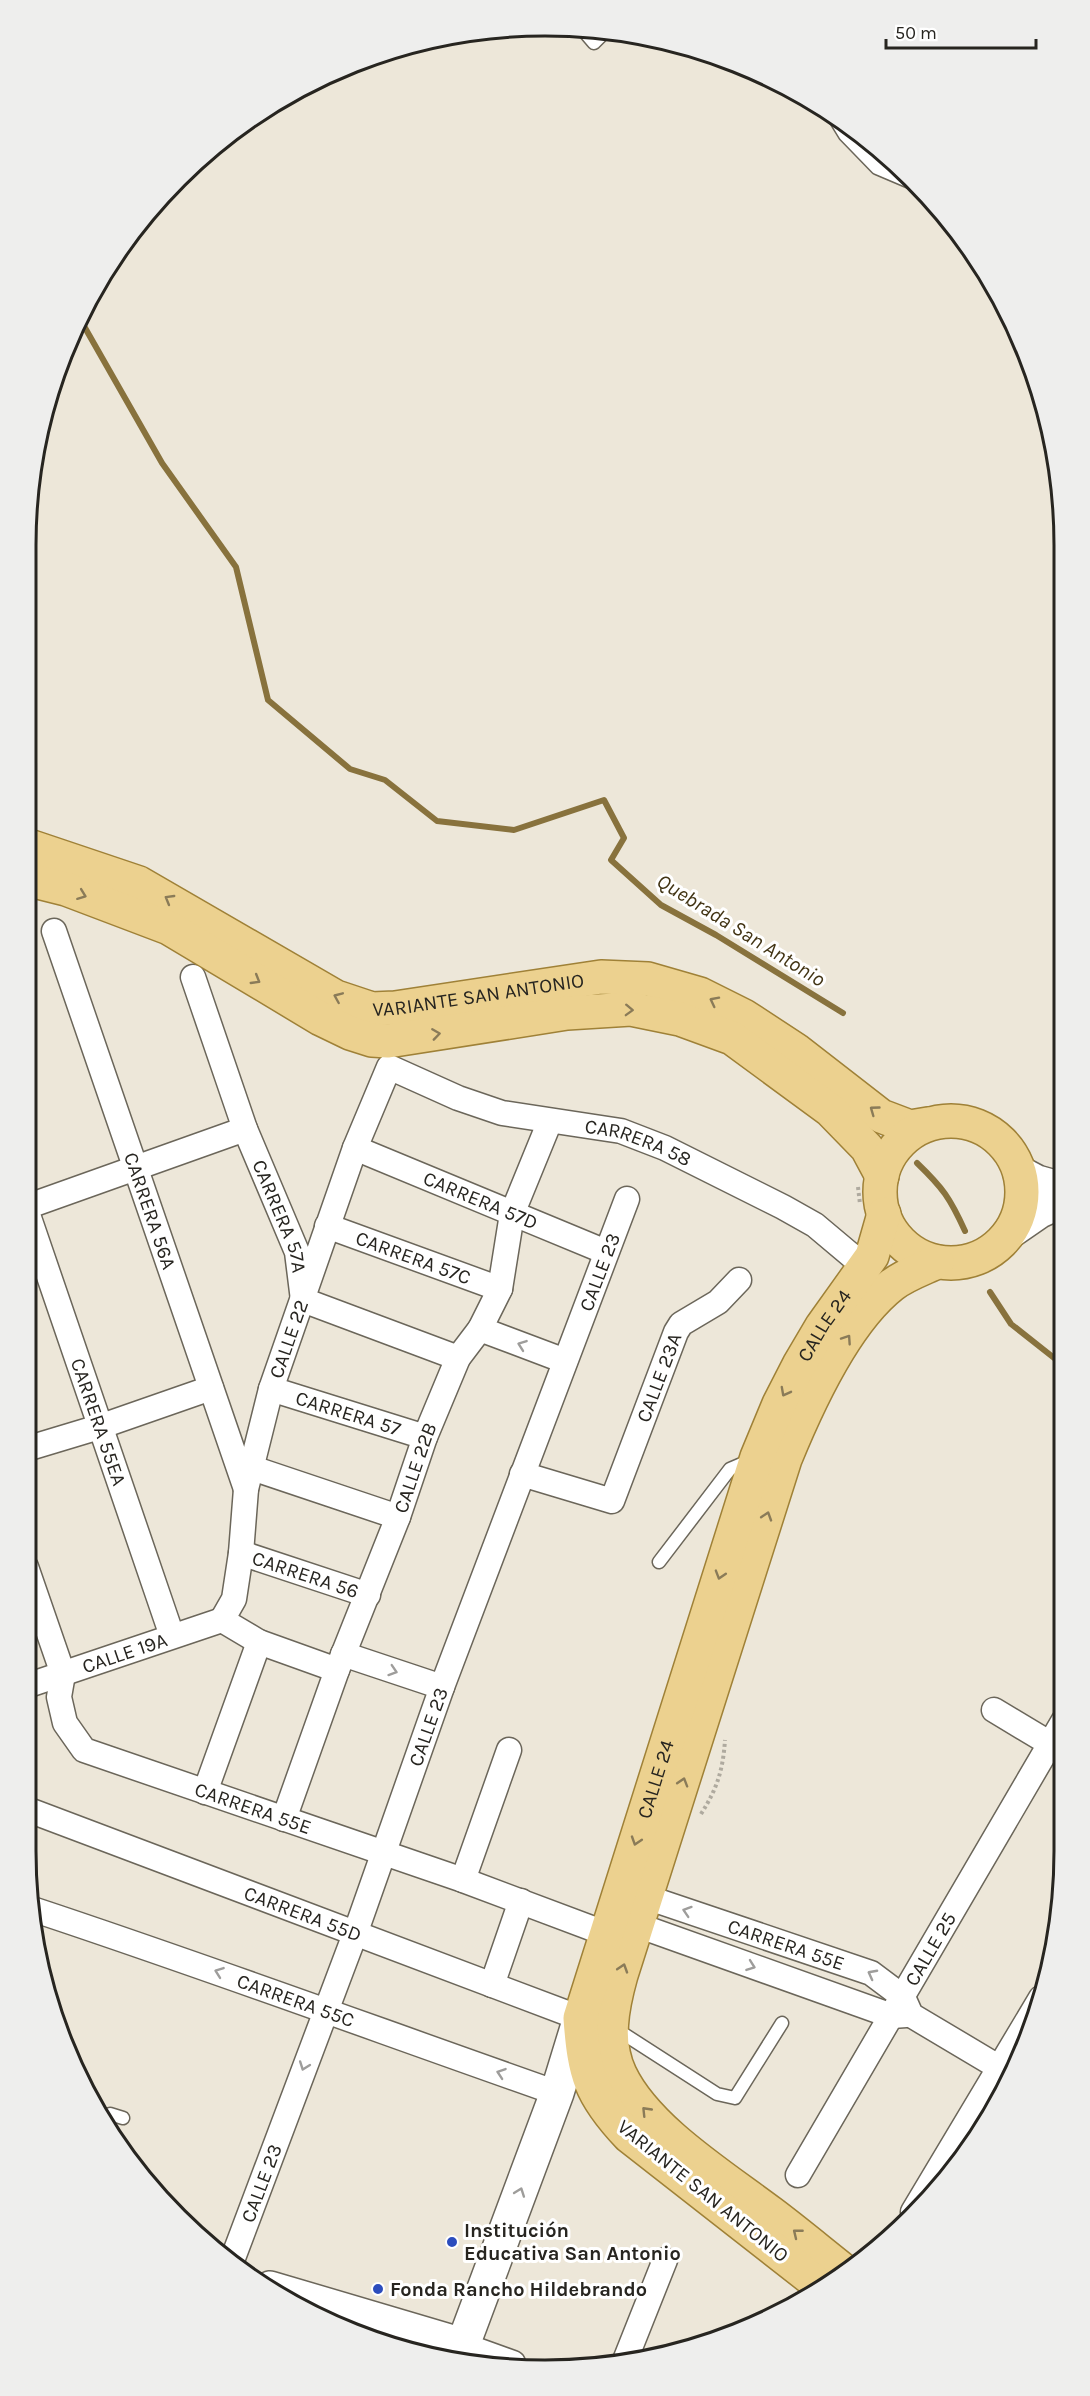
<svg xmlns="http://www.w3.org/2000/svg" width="1090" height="2396" font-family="Karla,sans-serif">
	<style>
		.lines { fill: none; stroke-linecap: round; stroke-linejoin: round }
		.stream { stroke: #88723d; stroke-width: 6 }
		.lane-casing { stroke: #6b665a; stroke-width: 15 }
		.street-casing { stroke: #6b665a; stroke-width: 27 }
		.secondary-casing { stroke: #6b665a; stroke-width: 36 }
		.primary-casing { stroke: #9f8137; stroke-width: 36 }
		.path { stroke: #afaa9f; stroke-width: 4; stroke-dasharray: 3 3; stroke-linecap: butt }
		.lane { stroke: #fff; stroke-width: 12 }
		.street { stroke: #fff; stroke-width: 24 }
		.secondary { stroke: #fff; stroke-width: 33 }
		.primary { stroke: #ecd18f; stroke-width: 33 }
		.oneway { stroke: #8a7b58 }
		.oneway2 { stroke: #9e9d9b }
		.poi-dot { fill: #2c4dbd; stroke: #fff; stroke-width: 2 }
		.labels { text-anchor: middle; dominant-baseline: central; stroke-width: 6; stroke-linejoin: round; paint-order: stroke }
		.street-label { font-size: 20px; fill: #272520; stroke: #fff }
		.poi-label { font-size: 20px; font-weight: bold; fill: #272520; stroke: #fff; text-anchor: start }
		.water-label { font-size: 21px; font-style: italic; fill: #423414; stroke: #fff }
		.rim { fill: none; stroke: #272520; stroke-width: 3 }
	</style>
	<rect width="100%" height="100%" fill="#ede7d9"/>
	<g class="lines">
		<path class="stream" d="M80 319 162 463 236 567 268 700 350 769 385 780 437 821 514 830 604 800 624 838 611 860 661 905 716 935 843 1013
			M917 1163C943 1188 950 1198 965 1231
			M990 1292 1011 1324 1063 1365"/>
		<defs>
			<path id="lane" d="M582 29 594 43 606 31
				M834 117 845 135 877 168 910 182
				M659 1562 730 1469 751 1460
				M616 2029 717 2094 735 2098 782 2023
				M100 2118 110 2114 123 2118"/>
			<g id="street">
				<path id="s1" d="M54 931 246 1489"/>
				<path id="s2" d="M193 977 245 1129 297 1252 303 1300 458 1358"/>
				<path id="s3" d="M355 1148 606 1252"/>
				<path d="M26 1207 245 1129"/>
				<path id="s4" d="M26 1209 172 1636"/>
				<path id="s5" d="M327 1226 500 1289"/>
				<path d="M480 1329 565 1361"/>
				<path id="s6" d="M271 1389 425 1437"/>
				<path d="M26 1449 99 1427 211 1388"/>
				<path d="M252 1468 398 1517"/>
				<path id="s7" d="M522 1474 612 1501 676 1332 681 1324 718 1302 739 1280"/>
				<path id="s8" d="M241 1553 368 1595"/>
				<path id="s9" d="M26 1567 63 1674 59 1697 65 1723 84 1750 463 1880 607 1934"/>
				<path id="s10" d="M222 1620 234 1599 241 1553 246 1489 271 1389 355 1148 389 1067 458 1098 502 1113 621 1131 665 1148 783 1207 815 1225 865 1267"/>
				<path d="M222 1620 259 1642 337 1670"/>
				<path d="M343 1654 442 1687"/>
				<path id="s11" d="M26 1686 222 1620"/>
				<path d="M994 1710 1064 1752"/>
				<path d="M205 1792 259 1642"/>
				<path id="s12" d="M26 1809 580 2018"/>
				<path id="s13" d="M284 1819 337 1670 398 1517 425 1437 458 1358 480 1329 500 1289 512 1214 550 1121"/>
				<path d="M463 1880 509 1750"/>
				<path id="s14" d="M646 1897 871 1973 903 1997 911 2015 1010 2074"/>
				<path id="s15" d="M35 1910C210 1968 383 2032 557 2093"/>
				<path d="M637 1925 892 2016 906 2015"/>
				<path d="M492 1985 521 1901"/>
				<path id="s16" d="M798 2175 1064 1720"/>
				<path d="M913 2212 1041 1998"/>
				<path id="s17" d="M233 2258 355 1934 442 1687 627 1199"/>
				<path d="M463 2345 513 2363"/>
				<path d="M624 2363 665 2260"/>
			</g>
			<path id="secondary" d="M1020 1173 1037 1182 1062 1189
				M1011 1231 1040 1211 1062 1201
				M270 2288 463 2345
				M457 2361 557 2093 580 2018"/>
			<g id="primary">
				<path id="s18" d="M26 845 139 883 336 997 372 1009 395 1008 601 977 648 979 700 994 744 1016 796 1050 881 1116 910 1127 928 1124"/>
				<path d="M26 879 66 889 169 928 321 1019 350 1033 372 1040 388 1041 567 1013 631 1009 680 1019 732 1038 830 1110 867 1148 882 1176"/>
				<circle cx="951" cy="1192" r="71"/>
				<path d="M843 2270C819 2251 795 2231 771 2213 722 2176 646 2129 620 2074 605 2042 612 2007 621 1975L785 1459C807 1405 845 1322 892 1285 905 1275 922 1269 937 1262"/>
				<path id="s19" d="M822 2287 629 2136C590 2095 584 2074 580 2018L757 1457 779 1404 799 1365 822 1326 872 1256 884 1214"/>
			</g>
		</defs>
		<use href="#lane" class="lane-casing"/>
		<use href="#street" class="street-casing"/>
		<use href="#secondary" class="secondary-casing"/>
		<use href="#primary" class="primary-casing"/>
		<path class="path" d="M858 1187 860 1204
			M701 1814C717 1789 723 1770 725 1740"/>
		<use href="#lane" class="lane"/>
		<use href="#street" class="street"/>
		<use href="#secondary" class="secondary"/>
		<use href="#primary" class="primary"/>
	</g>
	<defs><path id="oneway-chevron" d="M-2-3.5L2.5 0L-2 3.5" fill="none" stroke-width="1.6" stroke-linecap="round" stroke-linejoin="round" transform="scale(1.5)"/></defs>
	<g class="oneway">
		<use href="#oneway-chevron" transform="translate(82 895) rotate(21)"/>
		<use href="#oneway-chevron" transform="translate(169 899) rotate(-150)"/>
		<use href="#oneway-chevron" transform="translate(256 980) rotate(31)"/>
		<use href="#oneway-chevron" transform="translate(338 997) rotate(-157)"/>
		<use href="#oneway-chevron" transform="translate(714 1001) rotate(-153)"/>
		<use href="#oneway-chevron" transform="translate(629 1010) rotate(2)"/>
		<use href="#oneway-chevron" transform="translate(436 1034) rotate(-8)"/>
		<use href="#oneway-chevron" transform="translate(874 1110) rotate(-144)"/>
		<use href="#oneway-chevron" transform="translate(847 1339) rotate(-56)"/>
		<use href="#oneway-chevron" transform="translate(785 1392) rotate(118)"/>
		<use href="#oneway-chevron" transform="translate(767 1516) rotate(-72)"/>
		<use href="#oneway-chevron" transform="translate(720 1575) rotate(107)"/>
		<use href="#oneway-chevron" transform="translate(683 1782) rotate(-73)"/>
		<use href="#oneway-chevron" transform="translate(636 1841) rotate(108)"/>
		<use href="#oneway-chevron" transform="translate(623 1968) rotate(-72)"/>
		<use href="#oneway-chevron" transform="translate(646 2111) rotate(-134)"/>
		<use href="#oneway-chevron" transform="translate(797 2233) rotate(-141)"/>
	</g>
	<g class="oneway2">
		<use href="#oneway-chevron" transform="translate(522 1345) rotate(-160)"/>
		<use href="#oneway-chevron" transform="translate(393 1671) rotate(18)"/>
		<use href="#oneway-chevron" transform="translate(687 1911) rotate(-162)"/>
		<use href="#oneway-chevron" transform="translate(751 1966) rotate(20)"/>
		<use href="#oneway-chevron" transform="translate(219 1972) rotate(-160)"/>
		<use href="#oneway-chevron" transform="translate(872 1974) rotate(-152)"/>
		<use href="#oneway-chevron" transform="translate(304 2066) rotate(110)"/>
		<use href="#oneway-chevron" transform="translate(501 2073) rotate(-161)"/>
		<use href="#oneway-chevron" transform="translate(520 2192) rotate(-70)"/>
	</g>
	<g class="poi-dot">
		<circle cx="452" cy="2242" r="6"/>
		<circle cx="378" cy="2289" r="6"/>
	</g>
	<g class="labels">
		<g class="street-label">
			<text stroke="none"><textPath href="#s18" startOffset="492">VARIANTE SAN ANTONIO</textPath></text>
			<text stroke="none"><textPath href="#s10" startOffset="843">CARRERA 58</textPath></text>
			<text stroke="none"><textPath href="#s3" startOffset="136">CARRERA 57D</textPath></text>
			<text stroke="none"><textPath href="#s1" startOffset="296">CARRERA 56A</textPath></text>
			<text stroke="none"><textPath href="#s2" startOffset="255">CARRERA 57A</textPath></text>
			<text stroke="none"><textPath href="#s5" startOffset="92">CARRERA 57C</textPath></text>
			<text stroke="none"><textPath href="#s17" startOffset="1052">CALLE 23</textPath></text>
			<text stroke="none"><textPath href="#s19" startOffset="1113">CALLE 24</textPath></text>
			<text stroke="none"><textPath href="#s10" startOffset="291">CALLE 22</textPath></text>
			<text stroke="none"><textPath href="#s7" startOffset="226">CALLE 23A</textPath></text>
			<text stroke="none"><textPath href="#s6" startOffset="81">CARRERA 57</textPath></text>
			<text stroke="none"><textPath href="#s4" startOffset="225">CARRERA 55EA</textPath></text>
			<text stroke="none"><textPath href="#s13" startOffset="375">CALLE 22B</textPath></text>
			<text stroke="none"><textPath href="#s8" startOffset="68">CARRERA 56</textPath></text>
			<text stroke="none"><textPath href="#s11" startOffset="104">CALLE 19A</textPath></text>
			<text stroke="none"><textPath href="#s17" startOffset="566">CALLE 23</textPath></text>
			<text stroke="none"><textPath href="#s19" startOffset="627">CALLE 24</textPath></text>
			<text stroke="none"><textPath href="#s9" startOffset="375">CARRERA 55E</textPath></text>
			<text stroke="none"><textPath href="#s12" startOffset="296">CARRERA 55D</textPath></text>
			<text stroke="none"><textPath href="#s14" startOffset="148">CARRERA 55E</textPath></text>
			<text stroke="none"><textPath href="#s16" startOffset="262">CALLE 25</textPath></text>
			<text stroke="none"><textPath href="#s15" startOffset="276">CARRERA 55C</textPath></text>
			<text stroke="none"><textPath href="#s17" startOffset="80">CALLE 23</textPath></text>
			<text transform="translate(703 2191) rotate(39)">VARIANTE SAN ANTONIO</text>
		</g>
		<g class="poi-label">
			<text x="464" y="2230">Institución<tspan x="464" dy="23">Educativa San Antonio</tspan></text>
			<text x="390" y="2289">Fonda Rancho Hildebrando</text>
		</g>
		<g class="water-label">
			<text transform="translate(741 930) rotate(32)">Quebrada San Antonio</text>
		</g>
	</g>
	<path d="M0 0H1090V2396H0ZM545 36H545A509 509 0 0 1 1054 545V1851A509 509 0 0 1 545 2360H545A509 509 0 0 1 36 1851V545A509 509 0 0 1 545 36Z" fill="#eeeeed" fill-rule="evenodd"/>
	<path class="rim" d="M545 36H545A509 509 0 0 1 1054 545V1851A509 509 0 0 1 545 2360H545A509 509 0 0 1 36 1851V545A509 509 0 0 1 545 36Z"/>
	<path d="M886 39v9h150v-9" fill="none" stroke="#272520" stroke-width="3"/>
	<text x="895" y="39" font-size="18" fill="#272520" stroke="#ffffff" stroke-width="4.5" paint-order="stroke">50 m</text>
</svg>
